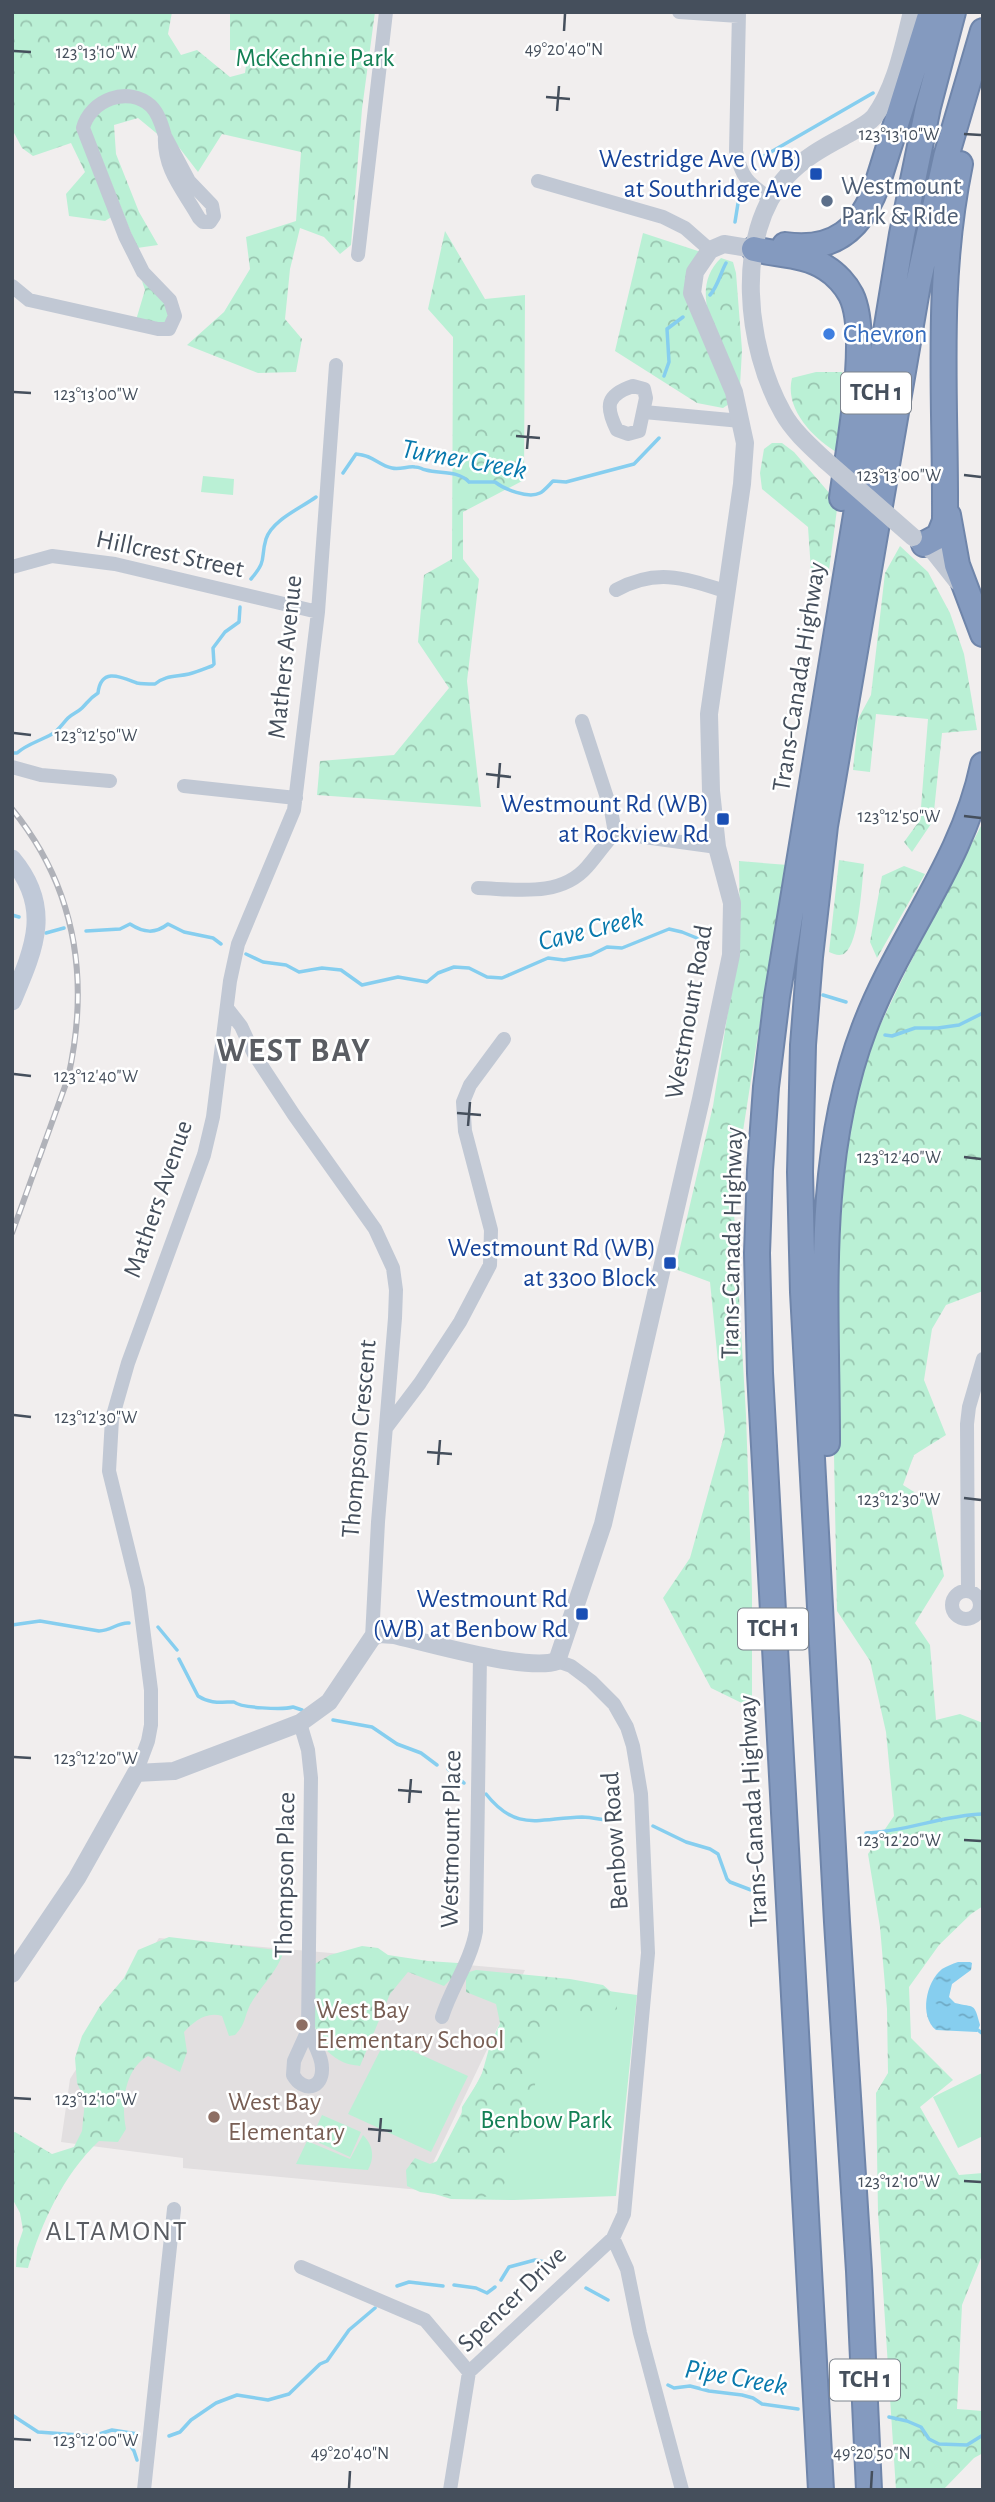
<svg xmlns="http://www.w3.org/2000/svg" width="995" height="2502" font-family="'Alegreya Sans',sans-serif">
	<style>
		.education { fill: #e2dfe0 }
		.green { fill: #baf0d5 }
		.forest { fill: url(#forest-crowns) }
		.water { fill: url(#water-ripples) }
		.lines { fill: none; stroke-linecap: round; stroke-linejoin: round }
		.stream { stroke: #86ceef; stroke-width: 3.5 }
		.motorway-casing { stroke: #6f85aa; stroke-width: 28 }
		.minor { stroke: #c1c8d4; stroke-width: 14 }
		.tertiary { stroke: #c1c8d4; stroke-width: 18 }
		.secondary { stroke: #c0c9d8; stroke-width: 19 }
		.motorway { stroke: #849abf; stroke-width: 24 }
		.rail-casing { stroke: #b0b2b9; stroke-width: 6 }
		.rail { stroke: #fff; stroke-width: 3.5; stroke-dasharray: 10; stroke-linecap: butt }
		.tertiary-bridge { stroke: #c1c8d4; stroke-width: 18 }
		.ticks { fill: none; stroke: #454f5c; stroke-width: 2.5 }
		.transit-dot { fill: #1a4fb4; stroke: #fff; stroke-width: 2.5 }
		.service-dot { fill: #5c6f8a; stroke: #fff; stroke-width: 2.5 }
		.shop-dot { fill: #3f7fe0; stroke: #fff; stroke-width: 2.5 }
		.education-dot { fill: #8d6e63; stroke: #fff; stroke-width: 2.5 }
		.labels { text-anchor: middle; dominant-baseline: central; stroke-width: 5; stroke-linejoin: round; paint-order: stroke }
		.shield { fill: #fff; stroke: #7d848d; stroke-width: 2 }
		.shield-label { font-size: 24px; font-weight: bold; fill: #454f5c }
		.park-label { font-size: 26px; fill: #148055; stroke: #fff }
		.transit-label { font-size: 26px; fill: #164399; stroke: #fff; text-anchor: end }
		.service-label { font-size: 26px; fill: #4e5e75; stroke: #fff; text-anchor: start }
		.shop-label { font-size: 26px; fill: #366cbe; stroke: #fff; text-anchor: start }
		.street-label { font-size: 26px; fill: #454f5c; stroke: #fff }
		.education-label { font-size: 26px; fill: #785e54; stroke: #fff; text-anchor: start }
		.water-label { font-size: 28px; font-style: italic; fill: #0879ad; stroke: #fff }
		.neighbourhood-label { font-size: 28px; letter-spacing: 2px; fill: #5a5d63; stroke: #fff }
		.district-label { font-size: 33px; font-weight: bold; letter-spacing: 2px; fill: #5a5d63; stroke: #fff }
		.ticks-label { font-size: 18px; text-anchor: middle; fill: #454f5c; stroke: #fff; stroke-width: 5; stroke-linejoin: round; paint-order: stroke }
	</style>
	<defs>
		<pattern id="forest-crowns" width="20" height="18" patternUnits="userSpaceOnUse" patternTransform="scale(1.75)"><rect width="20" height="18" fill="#baf0d5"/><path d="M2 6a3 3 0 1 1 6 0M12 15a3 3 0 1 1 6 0" fill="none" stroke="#99c5b0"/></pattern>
		<pattern id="water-ripples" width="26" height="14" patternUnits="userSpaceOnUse" patternTransform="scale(1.75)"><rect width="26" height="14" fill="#86ceef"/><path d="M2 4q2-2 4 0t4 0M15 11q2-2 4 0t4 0" fill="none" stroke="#6faac5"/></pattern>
	</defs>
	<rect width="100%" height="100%" fill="#f1eeee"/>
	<path class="education" d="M159 1938 525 1970 420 2190 183 2168V2158L61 2142 70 2079Z"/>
	<path class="green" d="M203 476 234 479 233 495 201 492Z
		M530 1980 637 1995 616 2196 514 2200 451 2199 422 2190Z
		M386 2039 468 2076 431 2152 348 2114Z
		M982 2073 983 2136 958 2148 933 2097Z
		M322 2115 361 2132 350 2157 311 2139Z
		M363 2135C373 2145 375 2157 368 2170L296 2164 307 2141 350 2159Z"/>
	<path class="forest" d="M12 12H172L168 34 181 55 197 50 230 77 245 73 248 51 230 50V12H375L362 109 351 245 340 254 324 237 300 228 290 269 285 319 302 339 296 372 258 373 187 345 224 312 250 269 246 237 296 221 301 152 222 134 198 172 137 93 84 115 113 216 105 221 69 216 66 194 85 172 71 143 33 156 22 148 12 129Z
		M125 99 149 109 161 137 138 118 114 125 116 154 139 212 158 245 137 248 89 127 104 105Z
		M445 231 485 299 525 295 524 480 463 512V559L479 579 467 681 481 807 317 795 320 761 394 755 449 688 418 642 424 575 452 559 453 337 428 309Z
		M643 233 701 252 688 276 730 397 729 404 723 408 697 403 615 351Z
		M721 258 733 262 736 273 742 350 740 386C724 349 684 293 721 258Z
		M142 281 170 307 167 323 136 320 145 290Z
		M816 372H842L846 382 838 453C814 439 784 409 792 378Z
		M772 443H782L794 452 831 495 837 509 828 578 811 571 808 527 762 489 760 473 764 449Z
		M900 546 928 572 950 613 964 654 977 730 942 733 933 821 912 852 904 842 920 820 928 719 876 714 870 772 853 770 858 719 871 695 885 573Z
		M983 822V1291L946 1305 932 1329 924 1380 946 1435 914 1455 903 1485 930 1502 944 1576 915 1623 930 1645 936 1720 960 1714 983 1723V1906L971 1914 939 1945 909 1987 911 2038 953 2080 920 2107 959 2175 983 2173V2253L962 2305 957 2409 983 2411V2453L974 2458 943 2490H896L878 2212 876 2093 888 2073 887 2009 880 1927 868 1854 894 1816 886 1732 870 1661 837 1611 831 1298 837 1171 857 1074 906 971Z
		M839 860 864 864C862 883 859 943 845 953 840 957 834 954 829 952Z
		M739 861 788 865 768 971 733 1195 746 1415 752 1591V1708L711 1688 663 1598 690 1558 725 1432 710 1282 675 1269 713 1106 740 936Z
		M904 866 925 874 877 958 870 942 882 876Z
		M169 1937 284 1951C276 1974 262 1984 250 2005 244 2017 246 2024 235 2035L229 2036 222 2016C207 2011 194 2021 184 2032L187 2052 180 2072 148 2056C124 2069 121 2105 126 2129L118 2142 99 2141C63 2175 42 2222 28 2268L16 2267 17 2248 23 2230 20 2213 12 2198V2133L15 2132 52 2154 74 2147 82 2131 85 2100 77 2083 75 2058 82 2036 100 2006 124 1978 138 1950Z
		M362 1946 378 1948 388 1955 428 1961 458 1963 456 1974 444 1986 408 1972 390 1994 360 2066C354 2065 345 2064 339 2060 305 2041 314 1998 313 1965L330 1955Z
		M476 1970 570 1979 603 1985 616 1996 617 2009C601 2023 576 2019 556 2016L544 2033 531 2108 513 2144 506 2180 500 2194 473 2199 420 2192 407 2186 406 2170 415 2158 430 2164 453 2155 461 2126 462 2107 481 2077 490 2045 500 2023 496 2004 466 1992V1973Z"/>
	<path class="water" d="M958 1962H970L972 1963 971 1970 952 1984 949 1997 955 2003C975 2008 974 2002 980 2025L977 2032 936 2030C919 2016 926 1982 942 1969 947 1966 952 1964 958 1962Z"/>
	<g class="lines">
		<path class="stream" d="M764 156 873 93
			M735 222 739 197
			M710 295C718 286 720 274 726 263
			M664 376 669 362 667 329 683 317
			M343 473 356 454C373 455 378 465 392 468 400 470 407 466 415 467 421 467 420 469 426 470 441 474 457 470 469 482H495C504 489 528 499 540 493 544 491 549 485 553 481L566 482 634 464 659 438
			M251 579C268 559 260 559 266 539 272 520 301 508 316 497
			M12 753H17C27 744 40 741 52 734 58 731 63 723 68 718 72 714 78 712 82 708 88 702 90 698 98 693 101 667 121 677 137 683 142 684 149 684 155 684 166 675 176 677 189 674 197 672 204 669 212 666L214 664 213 648 225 632 239 622 240 607
			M12 915 19 917
			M86 931 120 929 130 924C144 933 155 934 168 924L184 932 213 938 221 944
			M46 933 64 928
			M246 954 263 962 286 965 299 972 322 968 341 970 362 985 398 977 427 982 438 973 454 967 469 968 487 977 502 978 548 958 564 960 591 955 607 947 622 948 669 929 682 932 709 943
			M823 995 846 1002
			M885 1035 892 1036 915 1028H938L959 1025 983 1013
			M12 1625 40 1621 99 1631C111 1631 118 1622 129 1623
			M158 1627 177 1650
			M179 1659 198 1696C210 1704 221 1702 234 1702 241 1708 283 1710 293 1707L302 1710
			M333 1720 372 1727 397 1744 421 1753 437 1765
			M448 1769 464 1783
			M486 1794C517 1833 539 1818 582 1817 594 1817 604 1821 615 1821
			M653 1826 686 1842 710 1849 718 1854 727 1879 730 1882 751 1890
			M866 1833C905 1832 943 1815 983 1814
			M978 2030 983 2034
			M501 2280 509 2267 535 2260 550 2263
			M454 2285 476 2288 487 2293 495 2287
			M397 2286 409 2282 443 2286
			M586 2288 608 2300
			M668 2385 674 2388 690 2386 709 2391 742 2395 753 2398 762 2404 798 2409
			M12 2415 38 2432 93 2436 112 2430 138 2434
			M889 2417 907 2421 921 2427 929 2439 939 2444 967 2445 983 2435
			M121 2432 134 2451 137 2460
			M169 2436 180 2432 191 2420 216 2403 237 2395 268 2400 289 2394 320 2364 327 2361 349 2330 375 2308"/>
		<defs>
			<path id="motorway" d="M785 245C834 252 861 229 877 185L931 12
				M754 249C777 255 806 254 826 268 836 274 846 285 851 295 871 335 848 451 842 498
				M948 515 957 565 983 634
				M924 544 939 536 945 521C946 399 935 285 960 164
				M827 1443C827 1305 814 1161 864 1029 898 938 963 862 983 765
				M821 2490 760 1373 757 1253 760 1170 766 1087 777 997 902 234 928 107 953 12
				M869 2490 859 2271 837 1922 803 1292 800 1172 803 1045 810 957 825 826 918 284 946 157 983 31"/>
		</defs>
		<use href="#motorway" class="motorway-casing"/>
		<path class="minor" d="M679 12 739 16
			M739 12 736 151C741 177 748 183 769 198
			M165 136 189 181 212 205 214 216 210 222H203L199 218C184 191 163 169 165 136Z
			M538 181 663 217 685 228 710 250
			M358 255 386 12
			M12 286 29 300 158 329H169L175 316 170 300 143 272 125 236 83 128C90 100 128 85 151 106 159 114 162 126 165 136
			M633 386 644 389 646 398 639 431 628 434 617 430C605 406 606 395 633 386Z
			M644 412 741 421
			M12 567 52 556 115 564 318 612
			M616 590C657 568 684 578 725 591
			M12 767 41 775 110 781
			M184 786 296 798
			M615 833 717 847
			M478 888C515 889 560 898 587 867 597 856 605 843 615 833L611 810 582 721
			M227 1008 241 1026 254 1054 294 1115 375 1229 393 1268 396 1290 395 1318 378 1522 372 1638
			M386 1428 420 1383 460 1322 490 1265 491 1230 465 1131 463 1102 470 1085 504 1039
			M952 1605a14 14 0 1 1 28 0a14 14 0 1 1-28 0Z
			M968 1591 967 1424 969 1407 983 1359
			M300 1723 308 1750 311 1778 308 2030 294 2061 293 2075C303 2093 323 2089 322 2068 322 2055 312 2041 308 2030
			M136 1773 148 1741 151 1725V1690L138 1589 109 1471 112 1419 128 1363 204 1155 213 1117 230 981 238 944 294 810 318 612 336 365
			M442 2017C451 1988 471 1961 476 1931L480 1655
			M613 2238 627 2269 640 2333 682 2490
			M301 2267 425 2320 469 2372
			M144 2490 174 2209
			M450 2490 469 2372 613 2238 624 2214 648 1953 641 1794 633 1746 627 1727 614 1704 591 1681 571 1666 557 1661"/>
		<path class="tertiary" d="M825 460C810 446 793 431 783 413 746 348 733 235 787 176 803 159 822 148 843 137 853 131 867 125 874 117 896 87 903 47 912 12
			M916 539 934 552 957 581
			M12 1974 77 1878 136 1773 174 1771 300 1723 329 1702 372 1638 379 1634 394 1635C428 1643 529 1672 557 1661L603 1524 701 1099 731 955 732 903 717 847 711 791 709 714 742 484 745 443 734 392 692 293 695 272 710 250 724 244 754 249"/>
		<path class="secondary" d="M12 859C53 908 34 949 12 1001"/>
		<use href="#motorway" class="motorway"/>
		<defs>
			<path id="rail" d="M12 809C77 889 90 980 68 1078L12 1233"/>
		</defs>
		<use href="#rail" class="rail-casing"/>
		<use href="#rail" class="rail"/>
		<path class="tertiary-bridge" d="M825 460 913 537"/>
	</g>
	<path class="ticks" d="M564 31 565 14M14 51 31 52M546 97 570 99M557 111 559 86M964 134 981 135M14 392 31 393M516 436 540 438M527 449 529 425M964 475 981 477M14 733 31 735M486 774 511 777M498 788 500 763M964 816 981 818M14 1074 31 1076M457 1113 481 1115M468 1126 470 1102M964 1157 981 1159M14 1415 31 1417M427 1452 452 1454M438 1465 440 1440M964 1498 981 1500M14 1757 31 1758M398 1790 422 1792M409 1803 411 1779M964 1840 981 1841M14 2098 31 2099M368 2129 392 2131M379 2142 381 2118M964 2181 981 2182M14 2439 31 2440M349 2488 350 2471M871 2488 872 2471"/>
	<g class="transit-dot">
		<rect x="809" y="167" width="14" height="14" rx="3.5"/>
		<rect x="716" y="812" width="14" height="14" rx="3.5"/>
		<rect x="663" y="1256" width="14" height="14" rx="3.5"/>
		<rect x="575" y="1607" width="14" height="14" rx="3.5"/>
	</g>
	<circle class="service-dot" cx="827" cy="201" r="7"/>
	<circle class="shop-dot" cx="829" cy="334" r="7"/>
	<g class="education-dot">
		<circle cx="302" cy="2025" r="7"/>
		<circle cx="214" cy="2117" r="7"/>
	</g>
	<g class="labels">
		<g class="shield">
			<rect x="841" y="372.5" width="70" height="41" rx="5"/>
			<rect x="738" y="1608.5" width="70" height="41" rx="5"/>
			<rect x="830" y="2359.5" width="70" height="41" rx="5"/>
		</g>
		<g class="shield-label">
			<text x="876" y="393">TCH 1</text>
			<text x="773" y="1629">TCH 1</text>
			<text x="865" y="2380">TCH 1</text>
		</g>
		<g class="park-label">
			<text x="315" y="58">McKechnie Park</text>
			<text x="546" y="2120">Benbow Park</text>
		</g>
		<g class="transit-label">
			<text x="802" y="159">Westridge Ave (WB)<tspan x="802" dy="30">at Southridge Ave</tspan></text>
			<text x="709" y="804">Westmount Rd (WB)<tspan x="709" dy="30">at Rockview Rd</tspan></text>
			<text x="656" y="1248">Westmount Rd (WB)<tspan x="656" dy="30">at 3300 Block</tspan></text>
			<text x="568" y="1599">Westmount Rd<tspan x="568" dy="30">(WB) at Benbow Rd</tspan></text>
		</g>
		<g class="service-label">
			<text x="841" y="186">Westmount<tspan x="841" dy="30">Park &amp; Ride</tspan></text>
		</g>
		<g class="shop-label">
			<text x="843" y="334">Chevron</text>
		</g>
		<g class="street-label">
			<text transform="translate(170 554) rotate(12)">Hillcrest Street</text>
			<text transform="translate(285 657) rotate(-84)">Mathers Avenue</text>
			<text transform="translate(799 677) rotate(-81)">Trans-Canada Highway</text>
			<text transform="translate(689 1012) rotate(-80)">Westmount Road</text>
			<text transform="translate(158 1199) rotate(-71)">Mathers Avenue</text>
			<text transform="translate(732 1243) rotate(-89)">Trans-Canada Highway</text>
			<text transform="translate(359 1439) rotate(-85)">Thompson Crescent</text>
			<text transform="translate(753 1811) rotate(-93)">Trans-Canada Highway</text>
			<text transform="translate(451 1839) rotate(-89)">Westmount Place</text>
			<text transform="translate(615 1841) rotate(-94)">Benbow Road</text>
			<text transform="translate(285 1875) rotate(-89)">Thompson Place</text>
			<text transform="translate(512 2299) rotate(-44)">Spencer Drive</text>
		</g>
		<g class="education-label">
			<text x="316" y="2010">West Bay<tspan x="316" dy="30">Elementary School</tspan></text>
			<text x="228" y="2102">West Bay<tspan x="228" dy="30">Elementary</tspan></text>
		</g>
		<g class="water-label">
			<text transform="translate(464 460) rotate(10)">Turner Creek</text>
			<text transform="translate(591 930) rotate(-14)">Cave Creek</text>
			<text transform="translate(736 2378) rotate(10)">Pipe Creek</text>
		</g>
		<g class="neighbourhood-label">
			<text x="117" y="2232">ALTAMONT</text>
		</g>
		<g class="district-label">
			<text x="294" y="1051">WEST BAY</text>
		</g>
	</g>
	<g class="ticks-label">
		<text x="564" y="55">49°20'40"N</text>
		<text x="96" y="58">123°13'10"W</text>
		<text x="899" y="140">123°13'10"W</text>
		<text x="96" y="400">123°13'00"W</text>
		<text x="899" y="481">123°13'00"W</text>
		<text x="96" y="741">123°12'50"W</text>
		<text x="899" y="822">123°12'50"W</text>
		<text x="96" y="1082">123°12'40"W</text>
		<text x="899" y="1163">123°12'40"W</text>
		<text x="96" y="1423">123°12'30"W</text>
		<text x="899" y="1505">123°12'30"W</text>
		<text x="96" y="1764">123°12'20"W</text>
		<text x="899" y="1846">123°12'20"W</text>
		<text x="96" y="2105">123°12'10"W</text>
		<text x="899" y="2187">123°12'10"W</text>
		<text x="96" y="2446">123°12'00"W</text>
		<text x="350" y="2459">49°20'40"N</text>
		<text x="872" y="2459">49°20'50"N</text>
	</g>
	<rect width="995" height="2502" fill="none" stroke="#454f5c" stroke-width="28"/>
</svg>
